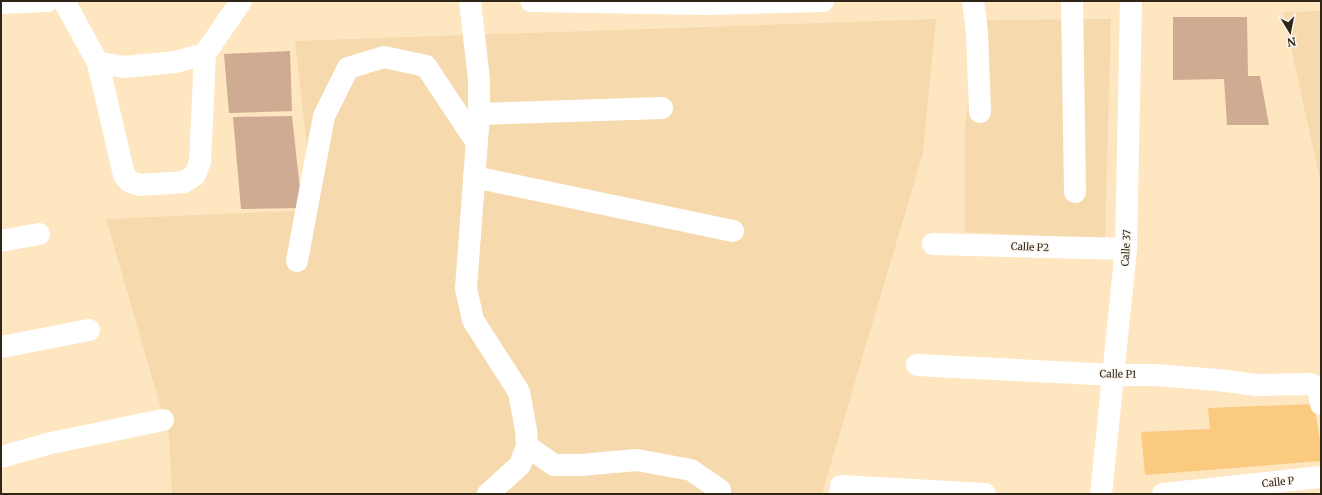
<svg xmlns="http://www.w3.org/2000/svg" width="1322" height="495" font-family="Merriweather,serif">
	<style>
		.built { fill: #f6daae }
		.green { fill: #facb7f }
		.building { fill: #ceab91 }
		.lines { fill: none; stroke-linecap: round; stroke-linejoin: round }
		.minor { stroke: #fff; stroke-width: 22 }
		.labels { text-anchor: middle; dominant-baseline: central; stroke-width: 3; stroke-linejoin: round; paint-order: stroke }
		.street-label { font-size: 10px; fill: #2f2618; stroke: #fbf6ef }
	</style>
	<rect width="100%" height="100%" fill="#fee6c1"/>
	<path class="built" d="M1321 11V184L1283 12Z
		M936 19 923 153 823 490V494H172L169 436 106 219 314 210 295 41Z
		M1111 19 1105 239 965 232V124L981 20Z"/>
	<path class="green" d="M1314 404 1321 447V461L1145 475 1141 432 1210 429 1208 408Z"/>
	<path class="building" d="M1173 17H1247L1248 76H1260L1269 125H1227L1224 79 1173 80Z
		M290 51 292 111 229 113 224 54Z
		M292 116 302 208 241 209 233 117Z"/>
	<g class="lines">
		<path class="minor" d="M64 1 98 63 125 67 175 62 205 54 241 1
			M470 1 479 80V114L466 288 473 320 519 392 526 430 527 446 520 465 488 494
			M531 1 707 4 823 1
			M973 1 977 32 980 112
			M1072 1 1075 192
			M1 3 47 1
			M98 63 124 175 130 182 140 185 184 182 195 175 200 162 205 54
			M479 114 662 108
			M474 177 733 231
			M1 241 39 234
			M933 244 1126 249
			M297 261 324 116 348 68 384 57 426 66 477 143
			M1 347 89 330
			M917 365 1114 375H1155L1218 380 1256 385 1310 384 1318 388 1321 404
			M527 446 554 465H580L637 460 691 470 720 490V494
			M1 457 51 443 163 420
			M840 494 841 486 985 494
			M1101 494 1126 249 1131 1
			M1163 494 1321 477"/>
	</g>
	<g class="labels">
		<g class="street-label">
			<text transform="translate(1030 247) rotate(2)">Calle P2</text>
			<text transform="translate(1126 248) rotate(-87)">Calle 37</text>
			<text transform="translate(1118 374) rotate(1)">Calle P1</text>
			<text transform="translate(1278 482) rotate(-6)">Calle P</text>
		</g>
	</g>
	<rect width="1322" height="495" fill="none" stroke="#2f2618" stroke-width="4"/>
	<g transform="translate(1290 32) rotate(170)" stroke="#fbf6ef" stroke-width="3" paint-order="stroke">
	<path d="M0-3L7 15L0 10L-7 15Z" fill="#2f2618"/>
	<text y="-6" font-size="11" font-weight="bold" text-anchor="middle" fill="#2f2618">N</text>
	</g>
</svg>
